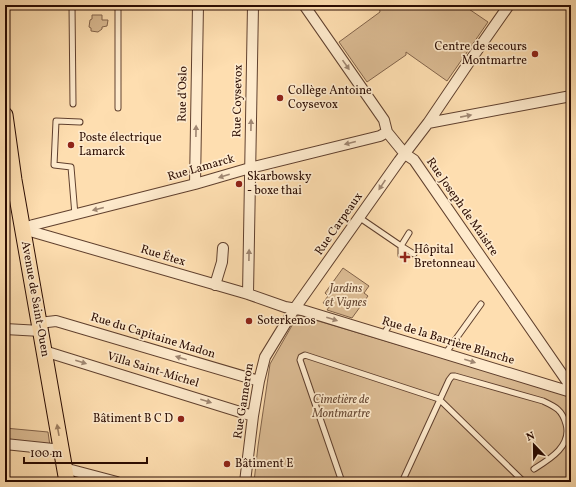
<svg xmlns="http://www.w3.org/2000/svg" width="576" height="487" font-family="Vollkorn,serif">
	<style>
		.green { fill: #daba92; stroke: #82634a }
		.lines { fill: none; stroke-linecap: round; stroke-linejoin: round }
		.lane-casing { stroke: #60402e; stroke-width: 7 }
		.street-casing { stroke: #60402e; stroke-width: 12 }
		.primary-casing { stroke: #2b0c02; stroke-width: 17 }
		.lane { stroke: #feeacc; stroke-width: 5 }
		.street { stroke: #feeacc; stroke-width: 10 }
		.primary { stroke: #fedeb0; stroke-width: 15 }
		.oneway { fill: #9f8671 }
		.oneway2 { fill: #9f8062 }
		.poi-dot { fill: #8f2418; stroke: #feeacc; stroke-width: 1.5 }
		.labels { text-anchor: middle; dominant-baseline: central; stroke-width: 3.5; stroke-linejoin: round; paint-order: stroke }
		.poi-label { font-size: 12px; fill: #2b0c02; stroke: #feeacc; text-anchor: start }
		.street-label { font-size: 12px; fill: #2b0c02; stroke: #feeacc }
		.park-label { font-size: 12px; font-style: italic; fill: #684934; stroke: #feeacc }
	</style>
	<rect width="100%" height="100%" fill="#fedeb0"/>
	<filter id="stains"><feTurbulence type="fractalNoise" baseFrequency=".005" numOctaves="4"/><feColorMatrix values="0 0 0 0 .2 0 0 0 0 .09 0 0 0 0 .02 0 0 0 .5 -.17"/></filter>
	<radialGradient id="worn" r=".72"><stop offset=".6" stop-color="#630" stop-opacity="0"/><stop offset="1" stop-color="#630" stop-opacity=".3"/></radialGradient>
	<path class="green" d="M379 5H463L488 22 447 81 406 52V55L367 82 339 42 380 12Z
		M92 15H102V20H108L107 26 102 27V29L98 32 91 31V28L89 27 90 20 92 19Z
		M343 268 369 286 364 293 368 296 352 318 327 310 329 307 323 303 328 296 325 293Z
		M298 315 567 395 571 400V482H254L258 446 270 364Z
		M5 428 48 432 50 446 5 441Z"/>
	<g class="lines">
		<defs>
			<path id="lane" d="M72 5 73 104
				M118 5V108
				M75 215 71 167 54 165 56 121 80 122
				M360 218 401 246 409 233
				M401 246 414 254
				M401 246V255
				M383 335 390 324
				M445 354 481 304
				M342 482 300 360 301 357 305 355 439 399 524 482
				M402 482 449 380 452 376H455L543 401C556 407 562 410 566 424 572 446 550 459 534 469"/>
			<path id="street" d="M304 5 384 120 387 132 405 154 414 160 571 387
				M428 123 571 96
				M195 184 198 5
				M5 189 17 191
				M23 229 248 294 285 307 302 310 571 392
				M23 229 33 225 195 184 250 168 380 136 387 132
				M215 285 222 262 223 248
				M248 294 253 5
				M39 323 56 321 259 381
				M5 329 41 331
				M44 351 253 416
				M5 444 53 449 61 448
				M64 468 117 482
				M245 482 253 416 259 381 265 357 295 308 399 161 428 123 474 55 509 5"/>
			<path id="primary" d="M5 115 14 180 67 482"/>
		</defs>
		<use href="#lane" class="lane-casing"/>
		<use href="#street" class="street-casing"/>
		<use href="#primary" class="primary-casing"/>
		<use href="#lane" class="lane"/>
		<use href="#street" class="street"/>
		<use href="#primary" class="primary"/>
	</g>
	<defs><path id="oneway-solid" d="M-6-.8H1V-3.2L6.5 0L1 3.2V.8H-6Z"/></defs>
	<g class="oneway">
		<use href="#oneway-solid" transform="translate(346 65) rotate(55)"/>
		<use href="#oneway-solid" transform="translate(466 116) rotate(-11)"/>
		<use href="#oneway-solid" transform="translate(251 125) rotate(-89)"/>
		<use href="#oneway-solid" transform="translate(196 131) rotate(-89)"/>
		<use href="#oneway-solid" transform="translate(350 143) rotate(166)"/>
		<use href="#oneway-solid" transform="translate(224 176) rotate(163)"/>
		<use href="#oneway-solid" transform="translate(382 185) rotate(124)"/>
		<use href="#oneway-solid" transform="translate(98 209) rotate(166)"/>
		<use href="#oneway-solid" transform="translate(249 255) rotate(-89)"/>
		<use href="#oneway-solid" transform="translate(332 319) rotate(17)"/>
		<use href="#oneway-solid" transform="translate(181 358) rotate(-163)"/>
		<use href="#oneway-solid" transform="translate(470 361) rotate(17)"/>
		<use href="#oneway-solid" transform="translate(81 362) rotate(17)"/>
		<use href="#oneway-solid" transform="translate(206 401) rotate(17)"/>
	</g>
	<use class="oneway2" href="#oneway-solid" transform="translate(58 430) rotate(-100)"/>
	<g class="poi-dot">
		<circle cx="535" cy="54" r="4"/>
		<circle cx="280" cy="98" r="4"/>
		<circle cx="71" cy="145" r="4"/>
		<circle cx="239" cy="184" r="4"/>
		<path d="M403 251h4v4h4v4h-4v4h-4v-4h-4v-4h4z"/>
		<circle cx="249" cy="321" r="4"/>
		<circle cx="181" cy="419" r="4"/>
		<circle cx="227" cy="464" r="4"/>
	</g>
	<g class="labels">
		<g class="poi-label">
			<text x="527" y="47" text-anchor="end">Centre de secours<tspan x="527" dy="14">Montmartre</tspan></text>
			<text x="288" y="91">Collège Antoine<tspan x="288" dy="14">Coysevox</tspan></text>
			<text x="79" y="138">Poste électrique<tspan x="79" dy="14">Lamarck</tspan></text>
			<text x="247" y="177">Skarbowsky<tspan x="247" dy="14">- boxe thai</tspan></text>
			<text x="414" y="250">Hôpital<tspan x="414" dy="14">Bretonneau</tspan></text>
			<text x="257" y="321">Soterkenos</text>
			<text x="173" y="419" text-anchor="end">Bâtiment B C D</text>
			<text x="235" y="464">Bâtiment E</text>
		</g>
		<g class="street-label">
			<text transform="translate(183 94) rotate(-89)">Rue d'Oslo</text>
			<text transform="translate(238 101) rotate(-89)">Rue Coysevox</text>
			<text transform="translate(201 168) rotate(-16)">Rue Lamarck</text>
			<text transform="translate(462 207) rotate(55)">Rue Joseph de Maistre</text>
			<text transform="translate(339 224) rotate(-55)">Rue Carpeaux</text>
			<text transform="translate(163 256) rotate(17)">Rue Étex</text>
			<text transform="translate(35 299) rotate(80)">Avenue de Saint-Ouen</text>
			<text transform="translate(153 336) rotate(17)">Rue du Capitaine Madon</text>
			<text transform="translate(448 341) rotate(17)">Rue de la Barrière Blanche</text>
			<text transform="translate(153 370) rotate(17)">Villa Saint-Michel</text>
			<text transform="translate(244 401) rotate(-81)">Rue Ganneron</text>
		</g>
		<g class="park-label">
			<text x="346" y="289">Jardins<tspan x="346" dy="14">et Vignes</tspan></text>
			<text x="341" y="400">Cimetière de<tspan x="341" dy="14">Montmartre</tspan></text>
		</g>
	</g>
	<rect width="576" height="487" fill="none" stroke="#fedeb0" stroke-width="20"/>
	<rect x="6" y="6" width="564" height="475" fill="none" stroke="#2b0c02" stroke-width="2"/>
	<rect x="10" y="10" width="556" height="467" fill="none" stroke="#2b0c02"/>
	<g transform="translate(534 445) rotate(338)" stroke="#feeacc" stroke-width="3" paint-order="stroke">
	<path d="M0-3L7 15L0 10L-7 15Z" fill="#2b0c02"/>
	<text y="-6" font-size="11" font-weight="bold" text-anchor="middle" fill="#2b0c02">N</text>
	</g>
	<path d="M24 457v6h123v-6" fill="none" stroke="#2b0c02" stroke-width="2"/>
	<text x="30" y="457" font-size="12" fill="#2b0c02" stroke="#feeacc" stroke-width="3" paint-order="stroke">100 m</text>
	<rect width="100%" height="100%" filter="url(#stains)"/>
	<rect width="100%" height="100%" fill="url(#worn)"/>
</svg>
